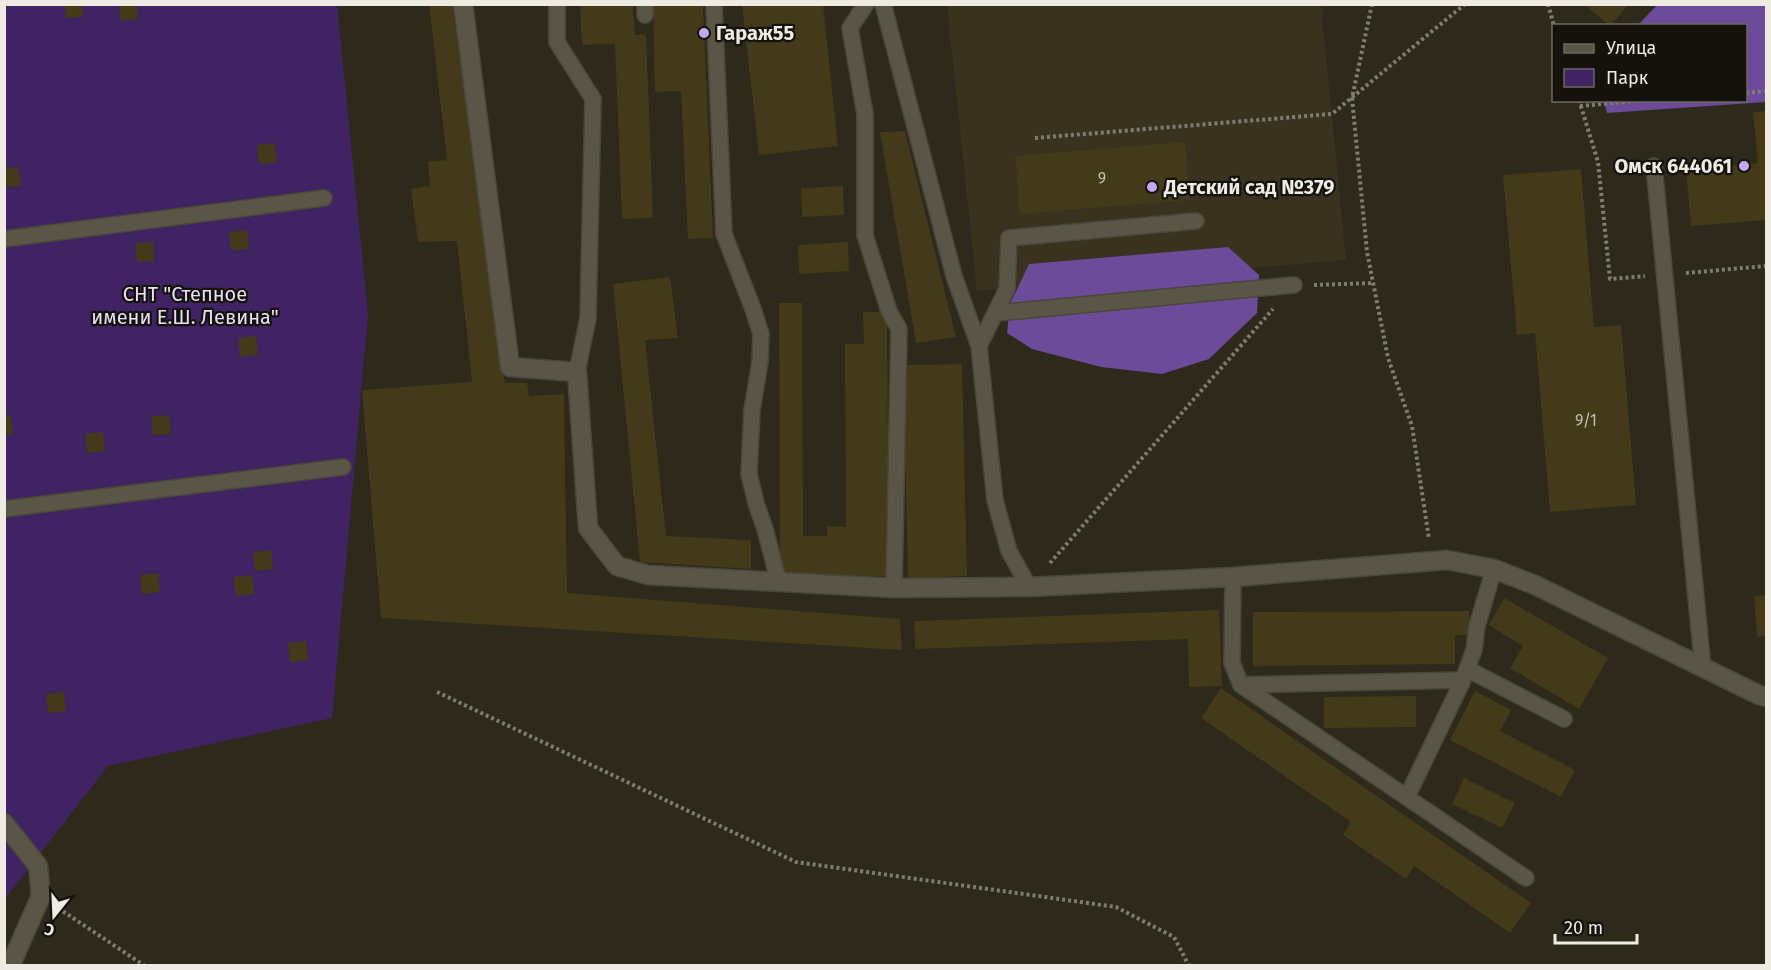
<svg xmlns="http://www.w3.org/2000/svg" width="1771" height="970" font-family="'Fira Sans',sans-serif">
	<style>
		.built { fill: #38321e }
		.green { fill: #3f2362 }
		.forest { fill: #6c4b9b }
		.building { fill: #423a19 }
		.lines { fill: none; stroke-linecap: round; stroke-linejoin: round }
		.service-casing { stroke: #49463a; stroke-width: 18 }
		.minor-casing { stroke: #49463a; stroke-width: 21 }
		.path { stroke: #7f7c71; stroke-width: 4; stroke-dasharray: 3 3; stroke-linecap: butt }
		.service { stroke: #595547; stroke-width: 15 }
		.minor { stroke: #595547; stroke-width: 18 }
		.poi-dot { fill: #c3a7f2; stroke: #13120c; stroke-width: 2 }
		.labels { text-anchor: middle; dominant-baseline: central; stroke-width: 4.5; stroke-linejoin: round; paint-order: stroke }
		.number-label { font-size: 16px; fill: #c2bfb0 }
		.poi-label { font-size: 20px; font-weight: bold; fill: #edebe2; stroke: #13120c; text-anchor: start }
		.park-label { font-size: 20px; fill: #e7e0f6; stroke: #13120c }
	</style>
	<rect width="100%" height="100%" fill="#2d291b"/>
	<path class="built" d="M947 5H1321L1346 260 977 291Z"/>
	<path class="green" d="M5 5H337L368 315 332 718 108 766 5 899Z"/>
	<path class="forest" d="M1657 5H1766V102L1607 113 1604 101 1746 100V26L1638 25Z
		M1228 247 1259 275 1257 313 1209 359 1162 374 1101 367 1032 349 1007 333 1010 304 1029 264Z"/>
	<path class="building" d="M64 4H82L83 17 66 18Z
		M119 4H137L138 19 120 21Z
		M429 4H452L505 383H527L529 396 564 394 567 593 900 619 902 650 381 618 362 390 472 382 457 241 418 242 411 189 430 186 428 162 447 160Z
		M580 4H633L635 35 646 34 653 218 622 219 615 44 582 45Z
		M653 4H703L713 238 688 239 681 91 655 92Z
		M742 5H823L838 146 759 155Z
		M1585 5H1628L1610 26Z
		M1766 111V220L1691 226 1686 169 1758 163 1753 112Z
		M905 131 956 337 916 343 880 132Z
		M1185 142 1190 200 1020 214 1015 156Z
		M275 143 277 162 259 164 257 145Z
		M19 167 21 186 4 187V168Z
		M1581 169 1594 327 1621 325 1636 505 1550 512 1535 333 1517 335 1503 175Z
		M843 186 844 215 802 217 801 188Z
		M247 230 249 249 231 250 229 232Z
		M153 242 154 261 137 262 135 243Z
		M848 242 849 271 799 274 798 245Z
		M670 277 678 338 645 340 666 536 751 540V569L640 562 613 284Z
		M779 303H802L803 536H827V526L846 527 845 344H864L863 312H887L889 576H780Z
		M256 336 258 355 240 357 238 338Z
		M962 364 967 576 908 578 903 365Z
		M11 415 13 434 4 435V416Z
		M169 415 171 434 153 435 151 416Z
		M103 432 105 451 87 453 85 434Z
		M271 550 273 569 255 571 253 552Z
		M158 573 160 592 142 594 140 575Z
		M252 575 254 594 236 596 234 577Z
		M1766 595V636L1757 637 1754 596Z
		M1504 598 1608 658 1579 709 1510 668 1523 646 1489 625Z
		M1219 610 1222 686 1189 687 1188 639 915 649 914 621Z
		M1469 611 1470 635H1455V664L1253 666V612Z
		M306 641 308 660 290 662 288 643Z
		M1221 688 1531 903 1510 933 1414 866 1406 879 1343 835 1351 822 1201 718Z
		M1475 691 1511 710 1500 731 1575 770 1561 797 1450 740Z
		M64 692 66 711 48 713 46 694Z
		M1416 696V727L1324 728V697Z
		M1464 778 1515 803 1502 828 1452 804Z"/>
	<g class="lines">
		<defs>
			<path id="service" d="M557 4V42L593 99 588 318 577 372
				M645 4V15
				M714 4 724 234 753 309 761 334 760 362 752 410 749 474 756 503 765 529 779 583
				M866 4 850 28 865 114V235L889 311 899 329 894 588
				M883 4 954 276 979 346 995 500 1009 551 1029 587
				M1654 166 1703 669
				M4 239 324 198
				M996 313 1294 285
				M979 346 1007 289 1009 238 1196 221
				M4 509 343 467
				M1233 577 1232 663 1241 685 1526 878
				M1467 669 1564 719
				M1241 685 1463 680
				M1407 797 1463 680 1474 650 1477 626 1494 569"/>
			<path id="minor" d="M463 4 510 367 577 372 588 528 617 566 648 575 894 588 1029 587 1233 577 1447 560 1494 569 1535 585 1759 695 1766 697
				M4 823 38 866 41 896 10 966"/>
		</defs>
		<use href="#service" class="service-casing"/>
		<use href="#minor" class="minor-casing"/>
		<path class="path" d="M1372 4 1352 98 1367 252 1388 358 1412 426 1429 539
			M1548 4 1554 26
			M1746 93 1766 91
			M1579 100 1598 162 1610 279 1645 276
			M1580 106 1646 100
			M1035 138 1332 114 1465 4
			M1686 273 1766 266
			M1314 285 1374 283
			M1050 563 1273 309
			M437 692 796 862 1116 907 1174 937 1189 966
			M58 908 145 966"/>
		<use href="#service" class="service"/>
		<use href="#minor" class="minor"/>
	</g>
	<g class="poi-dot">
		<circle cx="704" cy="33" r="6"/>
		<circle cx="1744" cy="166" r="6"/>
		<circle cx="1152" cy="187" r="6"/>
	</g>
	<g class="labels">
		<g class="number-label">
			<text x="1102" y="178">9</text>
			<text x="1586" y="420">9/1</text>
		</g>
		<g class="poi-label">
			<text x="716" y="33">Гараж55</text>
			<text x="1732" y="166" text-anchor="end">Омск 644061</text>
			<text x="1164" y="187">Детский сад №379</text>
		</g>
		<g class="park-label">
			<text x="185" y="294">СНТ "Степное<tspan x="185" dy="23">имени Е.Ш. Левина"</tspan></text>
		</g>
	</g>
	<rect width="1771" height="970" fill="none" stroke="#edebe2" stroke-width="12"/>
	<rect x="1552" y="24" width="195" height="78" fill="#13120c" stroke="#6a6962" stroke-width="1.5"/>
	<rect x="1564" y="44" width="30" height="9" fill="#595547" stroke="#6a6962" stroke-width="1.5"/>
	<text x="1606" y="54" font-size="18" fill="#edebe2">Улица</text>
	<rect x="1564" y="69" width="30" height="18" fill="#3f2362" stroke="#6a6962" stroke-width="1.5"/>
	<text x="1606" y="84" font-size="18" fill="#edebe2">Парк</text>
	<g transform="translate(54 916) rotate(198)" stroke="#13120c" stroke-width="4.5" paint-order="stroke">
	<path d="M0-4.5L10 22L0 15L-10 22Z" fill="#edebe2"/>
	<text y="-9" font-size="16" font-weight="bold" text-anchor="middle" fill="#edebe2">С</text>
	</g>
	<path d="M1555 934v9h82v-9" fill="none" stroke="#edebe2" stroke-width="3"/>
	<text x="1564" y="934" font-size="18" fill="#edebe2" stroke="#13120c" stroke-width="4.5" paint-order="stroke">20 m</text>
</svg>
